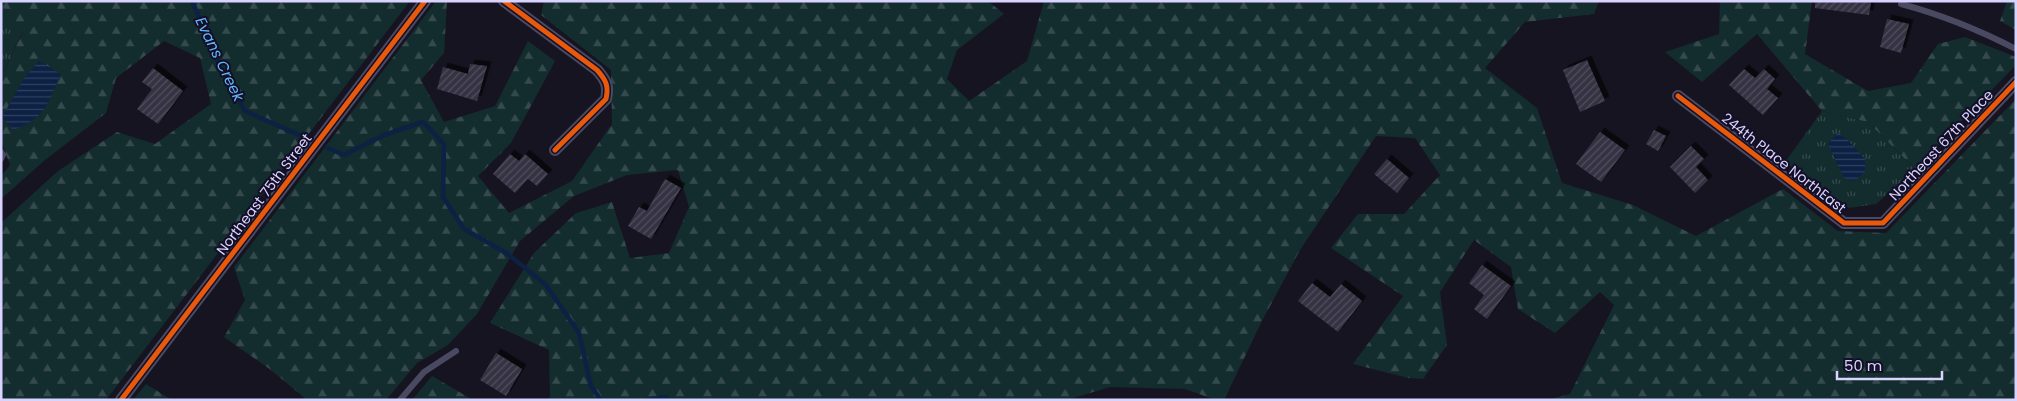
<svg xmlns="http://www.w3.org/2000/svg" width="2017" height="401" font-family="Poppins,sans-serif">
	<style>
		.grass { fill: url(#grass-tufts) }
		.forest { fill: url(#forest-firs) }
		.water { fill: url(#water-rules) }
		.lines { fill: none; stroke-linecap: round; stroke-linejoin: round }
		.stream { stroke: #0d2144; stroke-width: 4.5 }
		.building { fill: url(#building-hatch); filter: url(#shadow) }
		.service { stroke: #4a4962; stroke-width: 6 }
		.minor { stroke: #4a4962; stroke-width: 12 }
		.cycleway-casing { stroke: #130f26; stroke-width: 8 }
		.cycleway { stroke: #e8590c; stroke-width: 5 }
		.labels { text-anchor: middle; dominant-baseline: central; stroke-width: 4; stroke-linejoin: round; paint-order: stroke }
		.street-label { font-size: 14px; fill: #d9d4ff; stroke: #130f26 }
		.water-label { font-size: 15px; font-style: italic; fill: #62b6ff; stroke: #130f26 }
	</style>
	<defs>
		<pattern id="grass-tufts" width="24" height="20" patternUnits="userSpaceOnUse" patternTransform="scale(1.25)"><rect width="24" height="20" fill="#132c2d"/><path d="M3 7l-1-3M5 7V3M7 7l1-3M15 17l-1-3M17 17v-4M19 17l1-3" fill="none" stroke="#354a4c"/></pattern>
		<pattern id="forest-firs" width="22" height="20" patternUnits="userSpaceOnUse" patternTransform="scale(1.25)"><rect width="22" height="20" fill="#132c2d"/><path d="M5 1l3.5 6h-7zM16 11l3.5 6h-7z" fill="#354a4c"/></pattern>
		<pattern id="water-rules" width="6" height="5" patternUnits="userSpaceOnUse" patternTransform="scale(1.25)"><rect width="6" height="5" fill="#0d2144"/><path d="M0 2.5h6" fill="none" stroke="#304060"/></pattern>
		<pattern id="building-hatch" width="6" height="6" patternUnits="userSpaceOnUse" patternTransform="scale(1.25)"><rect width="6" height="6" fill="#343243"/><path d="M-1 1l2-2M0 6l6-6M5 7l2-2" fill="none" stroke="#514f5f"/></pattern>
		<filter id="shadow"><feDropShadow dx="4.5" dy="-4.5" stdDeviation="0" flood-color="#0009"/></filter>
	</defs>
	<rect width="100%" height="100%" fill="#161421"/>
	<path class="grass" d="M1 4 23 31 1 77Z
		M1822 111 1868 122 1915 169 1876 204 1849 208 1785 162Z"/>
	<path class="forest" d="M1 1H410L106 400H1V223L58 171 117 132 155 144 211 104 200 58 164 41 116 78 106 113 45 160 1 199V176L10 165 1 141V77L23 32 1 4Z
		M436 1H447L444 53 421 80 444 122 495 106 528 41 555 61 511 143 478 176 509 213 572 181 612 124 611 70 541 15 544 1H988L1004 14 957 50 947 79 969 101 1027 61 1044 1H1599L1594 14 1525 22 1485 68 1537 108 1562 183 1633 205 1696 236 1783 189 1838 231 1886 233 2016 99V400H1547L1570 394 1614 305 1600 292 1555 333 1518 309 1511 267 1474 240 1440 292 1447 345 1423 379 1408 378 1353 364 1403 296 1331 248 1358 214H1404L1440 175 1415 138 1376 136 1300 250 1262 321 1224 400H1216L1185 389 1110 387 1067 400H546L550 398 549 350 490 323 534 253 576 213 612 202 630 258 669 253 689 207 678 170 627 175 574 196 520 241 477 314 448 345 417 363 386 400H307L271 370 224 337 245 300 234 267Z
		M1720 1H1812L1805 54 1868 91 1911 83 1938 44 1965 37 2016 57V65L1915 169 1868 122 1822 111 1757 34 1702 82 1665 52 1719 34Z
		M2007 1H2016V30L2000 21Z
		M432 376 473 400H412Z
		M146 384 172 400H133Z"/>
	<path class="water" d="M39 61 61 74C47 104 46 118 13 130L2 117 25 77Z
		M1838 133 1846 138 1865 159V172L1854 181 1844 178 1828 144Z"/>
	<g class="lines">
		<path class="stream" d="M192 1 222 71 245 111 306 138
			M328 148 344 155 384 135 423 122 444 144 443 197 464 229 508 254 546 285 579 333 591 386 601 400
			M647 400 666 397 668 400"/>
	</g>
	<path class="building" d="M1815 1H1871L1869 15 1815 8Z
		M1887 19 1909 24 1901 53 1880 47Z
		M1587 60 1605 101 1580 112 1563 70Z
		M470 64 487 66 477 101 437 89 443 67 468 74Z
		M153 68 183 91 158 124 137 109 152 89 142 82Z
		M1744 69 1755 78 1764 69 1775 79 1767 89 1778 98 1763 115 1729 85Z
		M1654 130 1666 136 1658 151 1646 144Z
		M1600 132 1625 150 1601 182 1576 164Z
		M1691 146 1704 159 1696 167 1708 180 1695 193 1670 167Z
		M510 154 519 161 525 154 548 174 537 186 528 179 515 193 493 174Z
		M1387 159 1409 178 1397 193 1374 174Z
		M665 179 681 188 651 239 628 226 639 207 647 211Z
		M1482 265 1511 286 1487 319 1474 309 1484 295 1469 283Z
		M1312 283 1330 297 1341 284 1362 301 1338 332 1298 301Z
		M496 353 522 369 506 396 480 380Z"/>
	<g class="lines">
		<path class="service" d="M1901 4C1943 15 1977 29 2016 49
			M1 152 3 155 1 159
			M400 400 424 372 456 351"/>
		<path class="minor" d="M504 1 597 70C606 80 609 86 606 99L555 150
			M1678 96 1844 223H1883L2016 82
			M121 400 425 1"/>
		<defs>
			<path id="cycleway" d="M504 1 597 70C606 80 609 86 606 99L555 150
				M1678 96 1844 223H1883L2016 82
				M121 400 425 1"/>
		</defs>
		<use href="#cycleway" class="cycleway-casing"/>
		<use href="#cycleway" class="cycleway"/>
	</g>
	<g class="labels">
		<g class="street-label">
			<text transform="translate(1941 145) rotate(-47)">Northeast 67th Place</text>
			<text transform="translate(1784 163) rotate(38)">244th Place NorthEast</text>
			<text transform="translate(264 194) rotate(-53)">Northeast 75th Street</text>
		</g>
		<g class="water-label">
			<text transform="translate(220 59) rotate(64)">Evans Creek</text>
		</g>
	</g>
	<rect width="2017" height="401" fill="none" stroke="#d9d4ff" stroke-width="5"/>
	<path d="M1837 371v8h105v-8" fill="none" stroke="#d9d4ff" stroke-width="2.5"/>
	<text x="1844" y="371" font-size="15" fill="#d9d4ff" stroke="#130f26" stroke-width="4" paint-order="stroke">50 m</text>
</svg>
